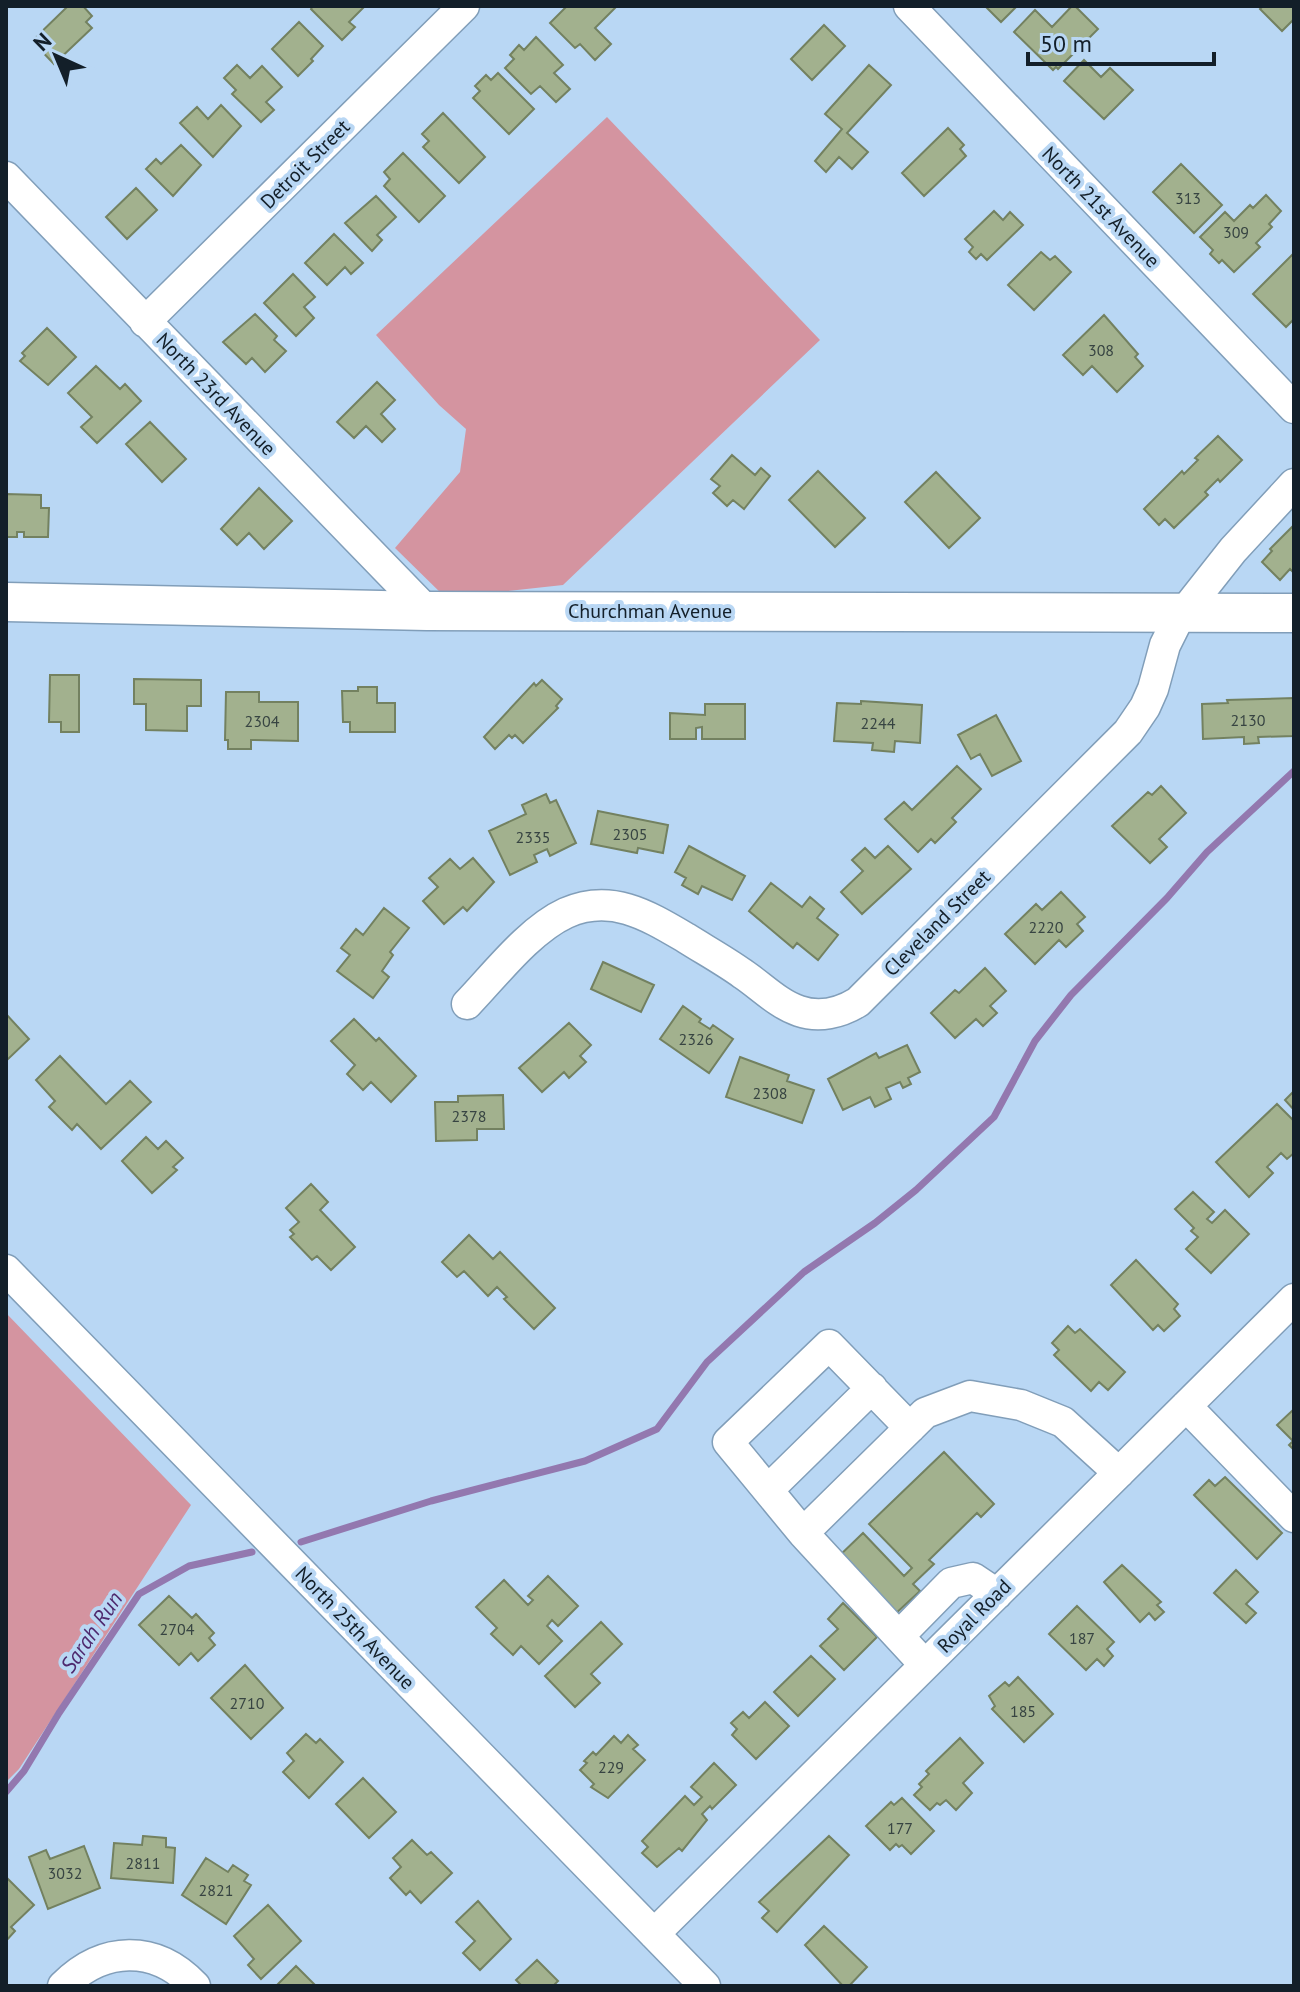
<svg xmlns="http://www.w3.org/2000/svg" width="1300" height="1992" font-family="'PT Sans',sans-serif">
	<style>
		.green { fill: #d494a0 }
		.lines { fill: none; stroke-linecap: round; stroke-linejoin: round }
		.stream { stroke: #9378af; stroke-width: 7 }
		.building { fill: #a2b18e; stroke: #738160; stroke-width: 2 }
		.minor-casing { stroke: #819eb9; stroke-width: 33 }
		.major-casing { stroke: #819eb9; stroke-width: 41 }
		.minor { stroke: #fff; stroke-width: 30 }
		.major { stroke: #fff; stroke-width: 38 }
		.labels { text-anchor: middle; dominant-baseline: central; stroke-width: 8; stroke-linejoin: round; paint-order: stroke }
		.number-label { font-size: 16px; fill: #374442 }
		.street-label { font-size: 20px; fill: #131f29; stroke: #b9d7f4 }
		.water-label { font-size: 22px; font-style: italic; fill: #4e296e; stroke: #b9d7f4 }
	</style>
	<rect width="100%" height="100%" fill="#b9d7f4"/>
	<path class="green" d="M607 117 820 340 563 585 446 598 395 548 460 472 466 429 439 405 376 335Z
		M6 1313 191 1505 19 1769 6 1782Z"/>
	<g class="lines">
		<path class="stream" d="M301 1542 431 1501 585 1461 657 1429 707 1362 804 1272 875 1223 916 1190 994 1117 1035 1041 1071 995 1167 898 1207 852 1294 771
			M6 1792 24 1771 59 1713 139 1594 189 1566 252 1552"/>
	</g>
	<path class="building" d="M68 6H83L92 16 86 22 92 28 54 64 32 41Z
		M313 6H363L364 7 349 22 355 27 342 40 311 9Z
		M567 6H617L595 28 611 44 595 60 580 44 575 48 550 23Z
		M985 6H1017L1001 22Z
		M1072 6H1075L1098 29 1058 69 1056 67 1053 70 1014 32 1035 10 1052 27Z
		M1263 6H1294V19L1282 31 1260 9Z
		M299 22 323 46 311 59 313 61 298 76 272 49Z
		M824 25 845 46 812 80 791 59Z
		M536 37 563 65 554 73 570 89 556 102 540 86 531 94 505 68 514 59 510 55 519 45 524 50Z
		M1084 60 1101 77 1110 68 1133 90 1104 119 1064 81Z
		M237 65 250 78 262 66 282 87 266 102 274 110 261 122 232 94 236 90 224 78Z
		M869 65 891 85 847 133 868 152 852 169 839 157 826 172 815 161 842 129 825 114Z
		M498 73 534 109 509 134 473 98 480 91 475 86 486 75 491 80Z
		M221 105 241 126 213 157 180 123 197 107 208 119Z
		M443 113 485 157 459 183 423 147 429 141 422 134Z
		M948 128 964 145 960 149 966 156 924 196 902 173Z
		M181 145 201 165 173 196 146 169 156 159 161 164Z
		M403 153 445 196 419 222 384 186 390 179 384 172Z
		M1181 164 1222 205 1194 233 1153 192Z
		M136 188 157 210 127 239 106 217Z
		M1266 195 1281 211 1269 224 1272 227 1256 243 1260 247 1234 272 1222 260 1219 263 1210 254 1213 250 1200 237 1225 212 1234 221 1250 205 1253 208Z
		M376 196 396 217 377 235 382 240 372 251 345 223Z
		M994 211 1003 220 1010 212 1023 225 987 260 981 254 976 259 969 252 973 247 965 239Z
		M334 234 363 263 351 274 345 267 327 285 305 263Z
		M1041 252 1050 260 1055 256 1071 272 1034 310 1008 285Z
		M1294 253V319L1286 327 1253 294Z
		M293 274 315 297 304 307 314 318 296 336 264 303Z
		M255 314 277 336 274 340 286 351 265 372 252 358 246 364 223 342Z
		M1104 315 1138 354 1135 357 1143 366 1117 392 1092 366 1083 375 1063 355Z
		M47 328 76 357 48 385 20 361 25 356 22 353Z
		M96 366 120 389 125 384 141 401 97 443 81 427 92 417 68 393Z
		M377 382 395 400 381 414 395 429 382 442 366 426 354 438 337 422Z
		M150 422 186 459 162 482 126 444Z
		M1218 436 1242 460 1220 482 1218 479 1205 492 1208 495 1174 528 1165 519 1159 525 1144 509 1182 471 1184 474 1198 460 1195 458Z
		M732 455 755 475 761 468 770 476 744 509 733 500 727 506 713 493 720 486 711 479Z
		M818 471 865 518 835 547 789 500Z
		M936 472 980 518 949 548 905 502Z
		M259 488 292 521 264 549 249 533 237 545 221 529Z
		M6 494 41 495V508H49L48 537H24V532H17V537H6Z
		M1294 525V573L1290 569 1280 580 1262 562 1272 551 1270 549Z
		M50 675H79V732H61V722H49Z
		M134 679 201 680V706H187V731L146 730V704H134Z
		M542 680 562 699 556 706 558 708 523 743 515 735 512 738 509 735 495 749 484 737 534 683 536 686Z
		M358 687H377V703H395V732H350V722H343L342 691H358Z
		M226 692H259V702H298V741L251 740V749H228V740H225Z
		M1294 698V736L1258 737 1259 743 1244 744V737L1203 739 1202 704 1228 703 1227 700Z
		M861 701 922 705 920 743 895 741 894 752 872 750 873 743 834 741 837 703 861 704Z
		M705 704H745V739H702V727L696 728V739H670V713L705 715Z
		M996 715 1021 761 992 776 980 754 971 759 958 735Z
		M957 766 981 789 952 818 956 822 935 843 931 839 918 852 885 819 904 802 912 810Z
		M1161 786 1186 813 1159 839 1167 847 1150 863 1112 826 1148 792 1152 795Z
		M546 794 550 803 556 800 576 843 550 856 547 849 534 855 537 862 510 875 489 831 526 814 522 805Z
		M598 811 668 825 663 853 638 848 637 853 591 844Z
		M689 846 745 876 732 900 702 886 698 894 682 885 686 878 675 872Z
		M888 846 911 869 862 914 841 892 863 871 852 860 865 848 875 858Z
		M473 858 494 882 467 911 463 907 444 924 423 901 438 887 429 878 450 859 460 869Z
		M771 883 802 907 810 897 824 909 817 918 838 935 818 960 797 943 793 948 749 911Z
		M1061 892 1085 917 1077 924 1083 931 1066 947 1059 940 1035 964 1005 934 1036 904 1042 910Z
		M384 908 409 928 390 952 393 955 382 971 389 977 373 998 337 971 350 955 341 948 356 929 363 935Z
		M603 962 654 985 641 1012 591 989Z
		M985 968 1006 991 990 1006 997 1013 983 1026 976 1019 955 1038 931 1013 955 990 959 993Z
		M683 1006 701 1019 699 1022 710 1029 713 1025 733 1039 709 1073 660 1039Z
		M6 1014 29 1039 6 1061Z
		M354 1019 376 1041 379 1038 416 1076 391 1102 371 1082 363 1090 347 1074 355 1065 331 1041Z
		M569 1023 591 1045 580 1056 586 1062 569 1078 564 1072 542 1092 519 1068Z
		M907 1045 920 1072 908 1078 911 1084 903 1088 900 1082 886 1088 891 1099 875 1107 870 1097 843 1110 828 1079 876 1053 879 1058Z
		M60 1056 106 1104 130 1081 151 1102 101 1149 77 1124 72 1130 49 1107 55 1101 36 1080Z
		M740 1057 789 1075 787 1081 814 1090 802 1123 726 1097Z
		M1294 1091V1110L1285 1100Z
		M503 1095 504 1129H477V1140L436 1141 435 1102H458V1096Z
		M1277 1104 1294 1121V1153L1287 1159 1281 1153 1267 1167 1273 1173 1249 1197 1216 1162Z
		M146 1137 158 1149 166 1141 183 1158 173 1167 177 1170 152 1193 122 1161Z
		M311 1184 328 1202 320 1210 355 1247 331 1270 317 1256 312 1260 290 1237 294 1234 290 1230 299 1222 286 1208Z
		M1193 1192 1214 1212 1207 1219 1212 1223 1225 1210 1249 1234 1211 1273 1186 1249 1198 1237 1191 1231 1194 1228 1175 1209Z
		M469 1235 493 1259 500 1252 555 1308 534 1329 504 1299 507 1297 497 1287 488 1296 464 1271 457 1277 442 1262Z
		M1136 1260 1178 1304 1174 1309 1180 1316 1164 1331 1158 1325 1153 1330 1111 1285Z
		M1068 1326 1075 1333 1080 1329 1125 1372 1108 1390 1099 1382 1091 1391 1054 1355 1059 1350 1052 1343Z
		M1294 1409V1450L1289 1445 1293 1441 1277 1425Z
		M944 1452 994 1504 981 1517 977 1513 929 1560 934 1564 913 1584 920 1591 893 1616 837 1558 863 1533 904 1576 912 1568 869 1524Z
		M1225 1477 1282 1533 1257 1559 1194 1495 1209 1480 1215 1486Z
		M1122 1565 1161 1602 1157 1605 1164 1612 1155 1620 1149 1613 1140 1622 1104 1582Z
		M1236 1570 1258 1592 1246 1604 1256 1613 1246 1623 1214 1593Z
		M548 1576 578 1606 558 1626 552 1620 547 1626 562 1641 539 1664 521 1646 513 1655 491 1634 497 1628 476 1607 504 1580 528 1605 533 1600 528 1596Z
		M169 1596 192 1618 196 1614 214 1633 209 1638 215 1645 198 1661 191 1653 179 1665 139 1625Z
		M843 1603 877 1637 844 1670 820 1646 838 1629 828 1619Z
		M1077 1606 1114 1642 1107 1649 1113 1656 1104 1666 1097 1659 1086 1670 1049 1634Z
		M601 1622 622 1644 591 1674 600 1683 575 1707 545 1676Z
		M811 1656 835 1679 798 1716 774 1692Z
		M245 1665 283 1708 251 1739 211 1698Z
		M1018 1677 1053 1714 1024 1742 992 1709 995 1706 989 1696 1005 1682 1009 1686Z
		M765 1702 789 1726 756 1759 732 1735 737 1729 731 1723 743 1712 749 1718Z
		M306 1734 316 1743 320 1739 343 1762 309 1798 283 1772 294 1761 287 1753Z
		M628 1735 638 1745 633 1749 645 1760 608 1798 591 1787 594 1784 580 1770 587 1763 584 1761 593 1752 596 1755 614 1736 621 1743Z
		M960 1738 983 1763 963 1783 972 1793 956 1810 946 1800 940 1805 937 1803 930 1810 914 1795 922 1787 919 1784 929 1774 926 1771Z
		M714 1763 736 1785 712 1809 710 1806 702 1814 707 1820 682 1851 679 1848 657 1867 642 1853 648 1847 642 1841 685 1796 694 1805 702 1797 691 1787Z
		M363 1778 396 1812 369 1838 336 1804Z
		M902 1798 934 1831 911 1854 902 1845 899 1847 896 1844 890 1850 866 1826 891 1802 894 1805Z
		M143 1836 166 1838V1847L175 1848 173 1883 111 1878 114 1843 142 1845Z
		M829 1836 849 1855 777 1932 762 1918 769 1911 759 1902Z
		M412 1840 427 1855 431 1852 452 1873 421 1903 410 1891 406 1895 390 1878 401 1867 393 1858Z
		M84 1846 100 1888 48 1909 29 1857 46 1850 50 1859Z
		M206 1858 228 1872 233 1865 248 1875 244 1881 251 1885 226 1924 182 1895Z
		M6 1877 34 1905 11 1927 15 1931 6 1941Z
		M478 1901 511 1939 480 1970 463 1953 475 1941 456 1922Z
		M268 1905 301 1941 261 1979 248 1965 254 1959 234 1936Z
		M824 1926 867 1967 849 1986H843L805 1945Z
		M537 1960 558 1981 553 1986H522L516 1980Z
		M296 1966 316 1986H276Z"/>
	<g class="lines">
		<defs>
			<path id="minor" d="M909 6 1294 408
				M6 177 427 611
				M145 322 464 6
				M467 1004C495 975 529 930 566 913 611 893 647 915 686 938 705 950 725 961 743 974 761 986 778 1004 799 1011 819 1018 840 1013 858 1002L1128 732 1145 707 1153 689 1165 645 1177 621 1233 550 1294 484
				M6 1270 705 1986
				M1186 1406 1294 1517
				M910 1428 829 1345 728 1442 803 1533 925 1665
				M768 1490 872 1388
				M803 1533 925 1413 970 1396 1021 1405 1063 1422 1119 1473
				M899 1636 951 1583 973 1578 997 1594
				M654 1934 1294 1299
				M63 1986C103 1946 155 1944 195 1986"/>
			<path id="major" d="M6 602 427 611 1294 613"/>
		</defs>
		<use href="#minor" class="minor-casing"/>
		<use href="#major" class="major-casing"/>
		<use href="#minor" class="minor"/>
		<use href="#major" class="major"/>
	</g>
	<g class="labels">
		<g class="number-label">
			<text x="1188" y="198">313</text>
			<text x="1236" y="232">309</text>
			<text x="1101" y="350">308</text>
			<text x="1248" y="720">2130</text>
			<text x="262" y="721">2304</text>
			<text x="878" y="723">2244</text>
			<text x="630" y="834">2305</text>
			<text x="533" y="837">2335</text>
			<text x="1046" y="927">2220</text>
			<text x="696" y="1039">2326</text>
			<text x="770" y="1093">2308</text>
			<text x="469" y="1116">2378</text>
			<text x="177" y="1629">2704</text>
			<text x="1082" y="1638">187</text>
			<text x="247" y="1703">2710</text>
			<text x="1023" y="1711">185</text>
			<text x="611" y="1767">229</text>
			<text x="900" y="1828">177</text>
			<text x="143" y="1863">2811</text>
			<text x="65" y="1873">3032</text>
			<text x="216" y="1890">2821</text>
		</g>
		<g class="street-label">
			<text transform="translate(305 164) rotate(-45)">Detroit Street</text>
			<text transform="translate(1101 207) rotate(46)">North 21st Avenue</text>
			<text transform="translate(216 394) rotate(46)">North 23rd Avenue</text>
			<text x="650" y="611">Churchman Avenue</text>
			<text transform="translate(937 923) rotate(-45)">Cleveland Street</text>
			<text transform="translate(974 1616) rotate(-45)">Royal Road</text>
			<text transform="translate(355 1628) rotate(46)">North 25th Avenue</text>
		</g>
		<g class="water-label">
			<text transform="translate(91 1632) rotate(-56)">Sarah Run</text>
		</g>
	</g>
	<rect width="1300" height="1992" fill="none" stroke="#131f29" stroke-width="16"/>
	<g transform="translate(56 56) rotate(316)" stroke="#b9d7f4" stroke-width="6" paint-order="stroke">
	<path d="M0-6L14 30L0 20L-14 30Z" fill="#131f29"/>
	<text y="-12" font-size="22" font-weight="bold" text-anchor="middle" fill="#131f29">N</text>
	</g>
	<path d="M1028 52v12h186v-12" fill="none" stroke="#131f29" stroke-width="4"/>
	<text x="1040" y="52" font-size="24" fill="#131f29" stroke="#b9d7f4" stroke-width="6" paint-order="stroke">50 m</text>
</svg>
